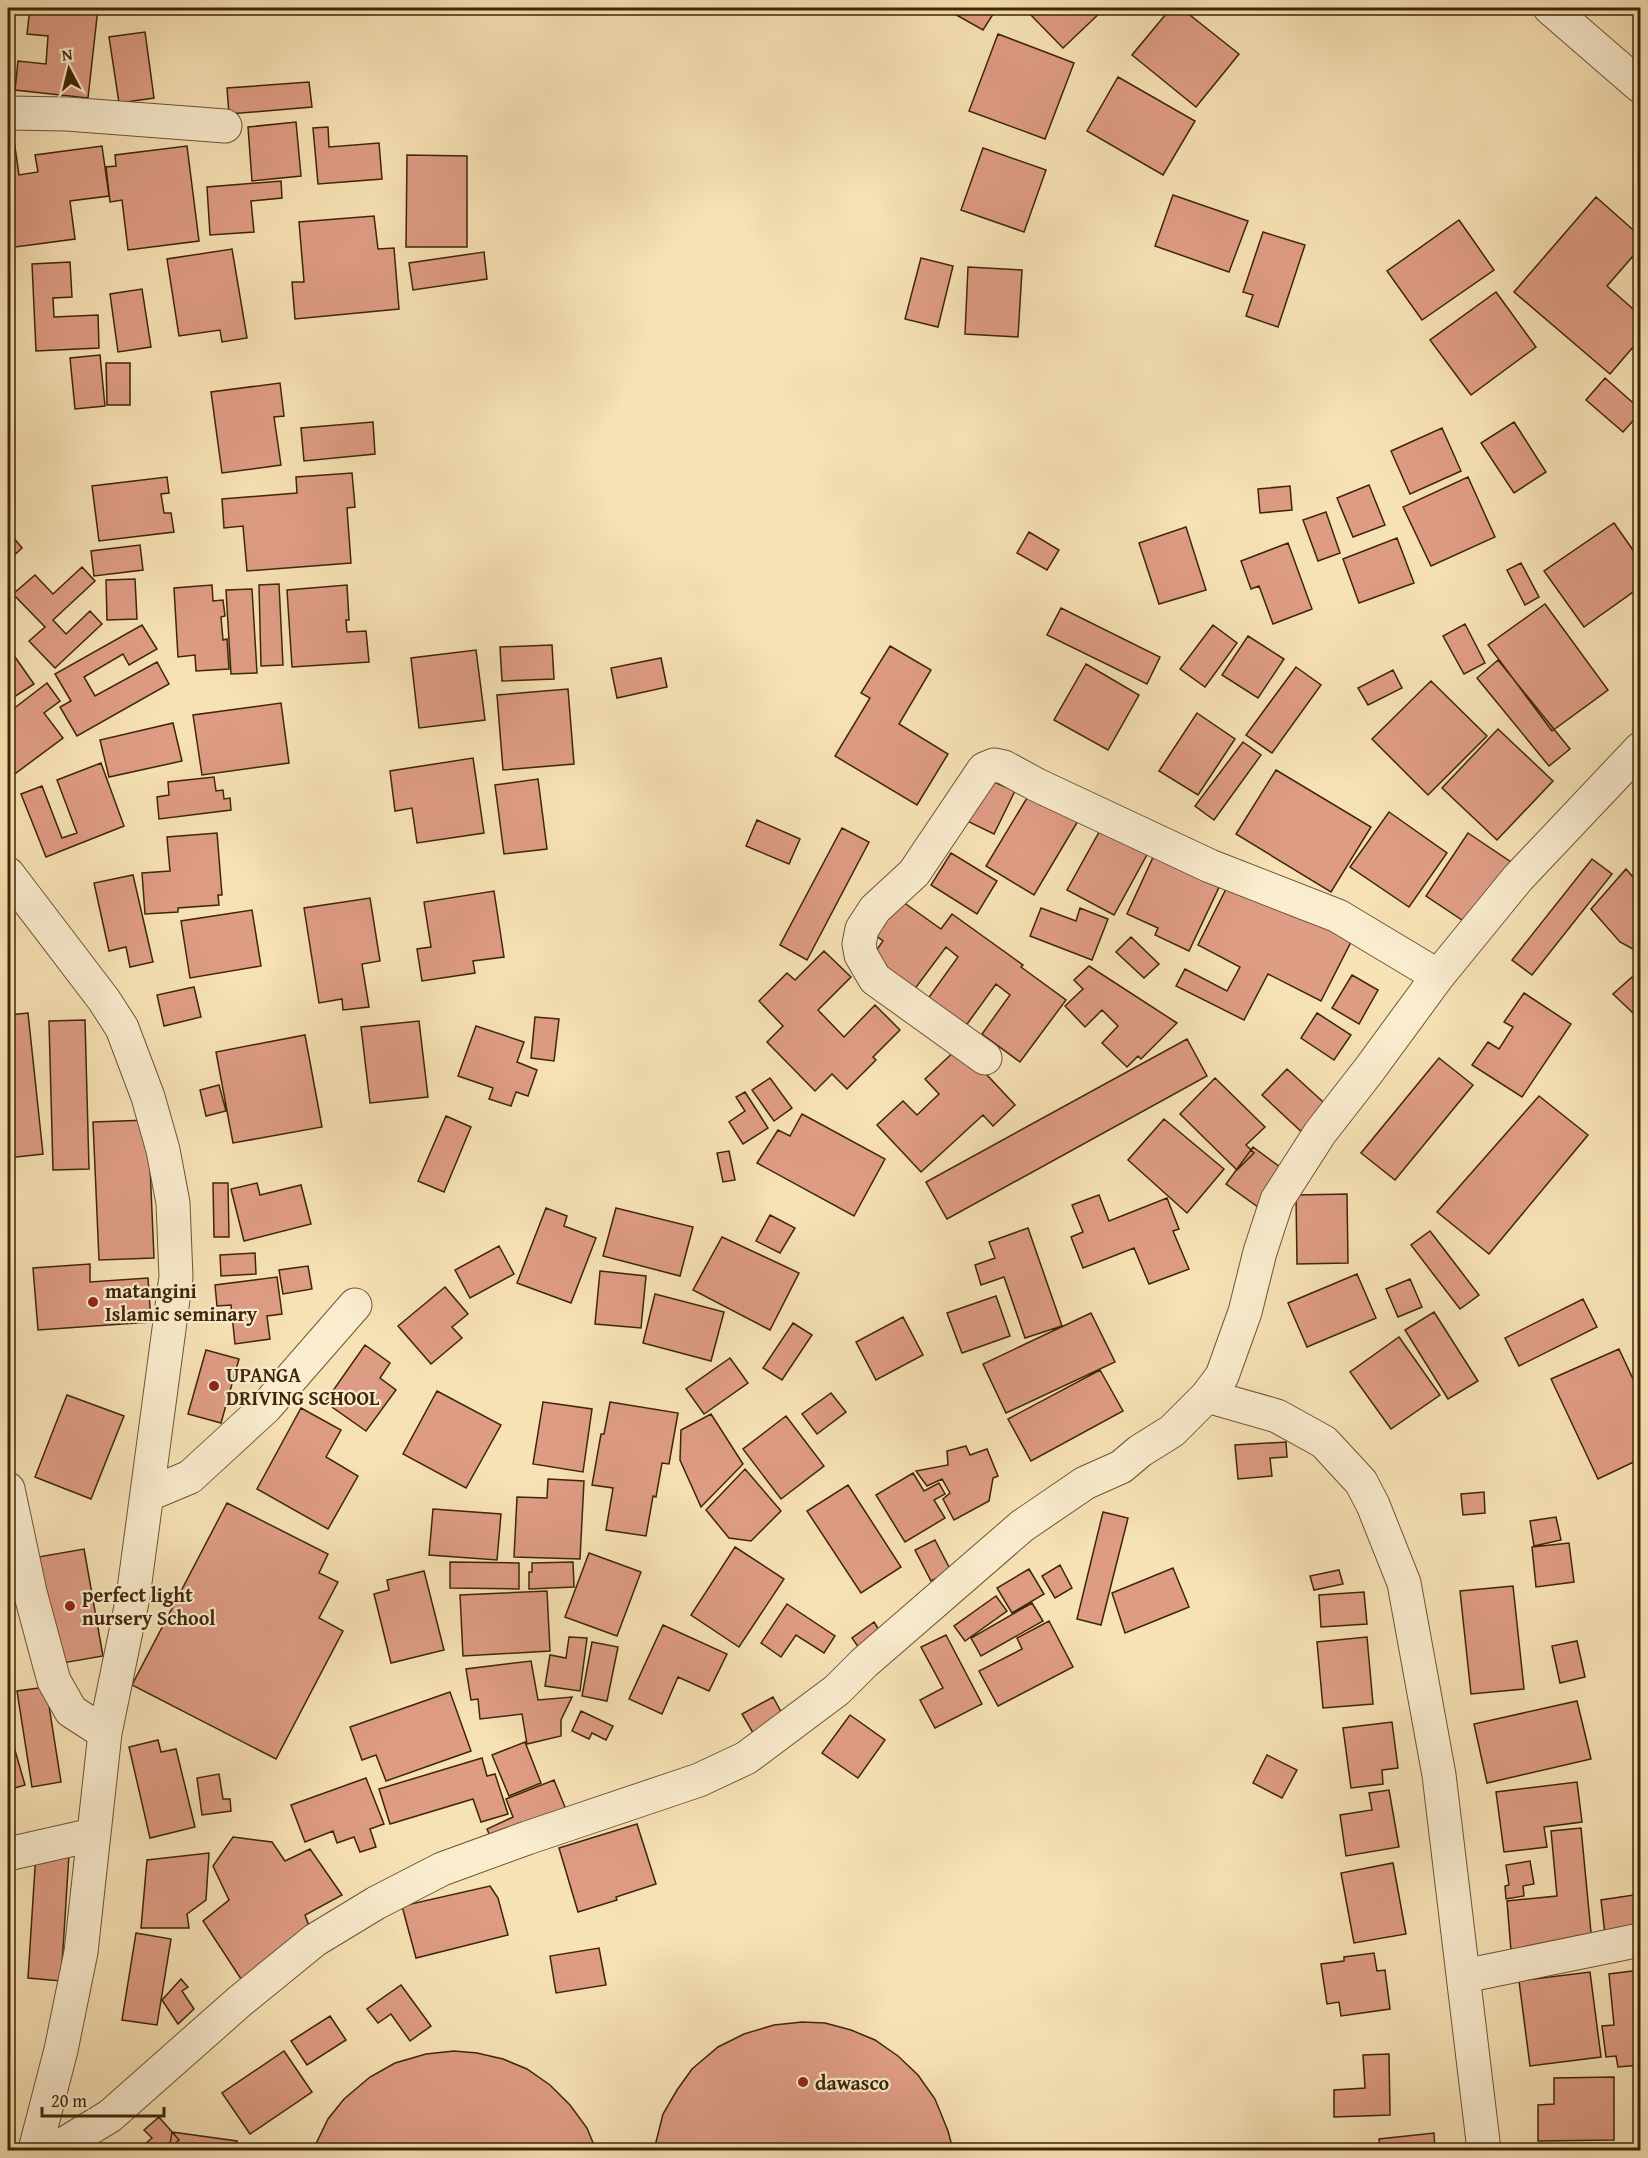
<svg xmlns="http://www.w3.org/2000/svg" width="1648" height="2158" font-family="'Gentium Book Plus',serif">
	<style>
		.building { fill: #df9c85; stroke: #3e2607; stroke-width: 1.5 }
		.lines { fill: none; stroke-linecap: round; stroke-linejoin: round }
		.minor-casing { stroke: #6c5532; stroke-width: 35 }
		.minor { stroke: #faeccf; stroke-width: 33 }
		.poi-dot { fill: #8f2418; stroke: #faeccf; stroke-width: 2 }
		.labels { text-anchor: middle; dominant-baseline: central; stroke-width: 4.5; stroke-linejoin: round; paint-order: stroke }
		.poi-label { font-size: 20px; font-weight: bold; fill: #3e2607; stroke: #faeccf; text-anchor: start }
	</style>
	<rect width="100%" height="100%" fill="#f7e2b5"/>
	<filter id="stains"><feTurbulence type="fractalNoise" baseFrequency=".00333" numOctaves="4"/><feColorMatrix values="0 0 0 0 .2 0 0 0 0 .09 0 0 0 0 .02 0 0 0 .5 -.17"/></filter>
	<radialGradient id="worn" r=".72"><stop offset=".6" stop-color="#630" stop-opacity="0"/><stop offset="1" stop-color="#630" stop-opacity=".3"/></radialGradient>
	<path class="building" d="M30 8H98L88 98 15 90 18 61 46 64 48 36 27 34Z
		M128 8H189L128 10Z
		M270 8H313L314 10 270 14Z
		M944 8H997L983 30Z
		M1028 8H1105L1063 48 1026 10Z
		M1171 8H1181L1239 54 1196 107 1132 55Z
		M8 30H9L11 99H8Z
		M145 32 154 98 119 103 109 37Z
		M998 34 1074 63 1045 139 969 111Z
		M1118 77 1195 121 1163 175 1087 131Z
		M309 82 312 107 229 114 227 88Z
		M8 119H11L19 175 38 172 35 155 102 146 109 196 70 201 75 239 8 248Z
		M296 122 301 176 252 181 248 127Z
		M328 127 329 147 379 143 382 179 318 184 313 128Z
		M187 146 199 241 128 250 122 200 110 202 106 167 116 166 115 155Z
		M983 148 1046 170 1024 232 961 210Z
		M407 155 467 156V247H406Z
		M281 181 282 198 251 201 254 232 210 235 207 187Z
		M1173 195 1248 221 1229 272 1155 246Z
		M1596 197 1640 236V248L1607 286 1640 315V339L1610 374 1514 292Z
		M374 216 378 249 394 248 399 309 295 319 292 282H304L299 222Z
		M1459 220 1494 270 1422 320 1387 271Z
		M1263 232 1305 245 1278 327 1246 316 1253 295 1243 292Z
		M232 249 247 338 222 342 220 330 179 336 167 259Z
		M484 252 487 279 413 290 409 263Z
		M921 258 953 266 938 327 905 319Z
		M70 262 72 297 53 298 54 317 98 315 99 348 36 351 32 264Z
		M968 267 1022 270 1018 337 965 334Z
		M142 289 151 347 118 352 110 294Z
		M1496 292 1536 347 1471 395 1430 340Z
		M100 355 105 406 75 409 70 358Z
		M106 363H130V405H107Z
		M1605 378 1640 409V413L1623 432 1586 400Z
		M280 383 284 416 274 417 281 465 222 473 211 392Z
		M373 422 375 454 304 461 301 428Z
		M1514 422 1546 472 1514 493 1481 443Z
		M1442 428 1461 471 1410 494 1391 451Z
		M352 473 355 507 347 508 351 563 247 571 243 526 224 528 222 499 297 493 296 477Z
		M167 477 169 493 161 494 164 513H171L174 532 99 541 92 486Z
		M1468 477 1495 537 1431 566 1403 507Z
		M1369 485 1385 525 1353 537 1337 498Z
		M1290 486 1292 510 1260 513 1258 489Z
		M1326 512 1340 553 1318 561 1303 520Z
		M1614 523 1640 560V587L1584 627 1544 571Z
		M1186 527 1206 590 1159 604 1139 543Z
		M8 531 22 548 8 561Z
		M1029 532 1059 550 1047 570 1017 553Z
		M1397 538 1414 583 1359 603 1343 559Z
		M1288 543 1312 609 1273 624 1259 586 1251 589 1241 561Z
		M140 545 143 570 94 576 91 551Z
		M1521 563 1539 597 1525 605 1507 570Z
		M82 567 95 581 53 620 66 634 90 611 102 624 55 668 29 641 45 627 13 594 35 575 53 594Z
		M135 579 137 619 107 620 106 580Z
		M279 584 283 665 261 666 259 585Z
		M212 585 213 601 223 600 225 616 221 617 223 640 227 639 229 669 196 671 195 655 178 657 174 588Z
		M347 585 349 620H346L347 632 366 631 369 662 292 667 287 590Z
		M252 589 257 673 231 674 226 590Z
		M1545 604 1608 690 1552 731 1488 645Z
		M1061 608 1160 657 1147 684 1047 635Z
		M1465 624 1485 663 1464 674 1443 636Z
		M142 625 157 649 129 665 123 654 84 677 95 696 157 662 169 684 77 736 60 707 71 701 55 674Z
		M1213 625 1237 643 1205 687 1180 669Z
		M1248 636 1284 659 1258 698 1222 675Z
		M552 645 554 679 502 681 500 647Z
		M890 646 931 670 899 724 948 754 917 805 835 756 870 698 861 693Z
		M8 647 34 684 11 699 8 694Z
		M476 650 485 720 419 728 411 658Z
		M661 658 667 687 617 698 611 668Z
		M1498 660 1570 749 1549 766 1477 678Z
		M1086 664 1139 695 1108 750 1054 720Z
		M1296 667 1321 685 1272 753 1246 735Z
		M1393 670 1402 688 1368 705 1358 688Z
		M1431 681 1487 736 1428 795 1372 739Z
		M47 683 60 701 44 713 63 738 8 779V713Z
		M568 689 574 764 503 770 497 695Z
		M281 703 289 763 202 775 193 715Z
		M1197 713 1235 739 1198 795 1159 771Z
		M173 723 182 761 109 777 100 740Z
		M1498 729 1553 781 1497 840 1442 788Z
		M1243 742 1261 755 1214 820 1195 806Z
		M473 758 484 833 417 843 412 808 395 811 390 771Z
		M101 763 124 826 46 857 21 794 42 786 62 838 77 833 57 780Z
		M1276 770 1371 827 1331 892 1236 834Z
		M214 777 216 791 223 790 224 799 230 798 231 810 159 819 157 797 169 795 168 782Z
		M985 778 1015 791 994 834 965 820Z
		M538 779 547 849 504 854 495 785Z
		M1030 793 1078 821 1034 895 986 866Z
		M1389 812 1447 853 1409 907 1350 867Z
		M757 820 800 839 789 864 746 846Z
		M1103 825 1149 851 1114 915 1067 890Z
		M842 828 869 842 807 960 780 945Z
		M217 833 222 895H218L219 905 178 908V912L145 914 142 873 170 871 167 837Z
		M1468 833 1514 864 1471 926 1426 896Z
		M951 853 997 881 977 914 931 885Z
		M1155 853 1221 883 1189 951 1155 935 1158 928 1127 914Z
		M1592 859 1612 874 1532 975 1512 960Z
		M1626 869 1640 885V953L1620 942 1591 909Z
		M133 875 153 962 130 967 126 947 109 951 94 883Z
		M1233 875 1354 936 1321 1001 1268 974 1244 1020 1176 986 1185 969 1227 991 1240 967 1198 945Z
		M494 891 504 957 473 961 475 973 422 981 417 949 431 947 424 902Z
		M896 897 941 929 952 914 1023 965 1021 967 1066 1000 1020 1062 982 1034 1010 995 996 984 965 1027 927 1000 958 957 946 947 911 994 868 962 883 941 871 932Z
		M370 898 380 961 362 964 369 1007 343 1010 342 999 319 1003 304 908Z
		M1041 908 1076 921 1080 908 1108 919 1092 960 1030 936Z
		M252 910 261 966 190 978 181 921Z
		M1131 937 1159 964 1144 978 1116 952Z
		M824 951 851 977 818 1010 844 1037 875 1005 900 1030 873 1057 876 1060 847 1089 832 1074 815 1091 767 1042 783 1026 759 1001 787 973 795 980Z
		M1089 966 1177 1023 1141 1059 1138 1056 1127 1067 1102 1043 1118 1026 1102 1010 1085 1027 1065 1006 1083 989 1074 980Z
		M1640 970V1007L1634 1014 1613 994Z
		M1352 975 1378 990 1359 1024 1332 1008Z
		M194 987 201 1017 164 1026 157 995Z
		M1524 993 1571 1024 1522 1097 1472 1065 1488 1042 1499 1049 1513 1027 1504 1022Z
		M28 1013 43 1154 8 1158V1015Z
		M1317 1013 1351 1035 1334 1060 1301 1038Z
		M535 1017 559 1019 554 1061 531 1058Z
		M85 1020 89 1169 53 1170 49 1021Z
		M419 1021 428 1097 370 1103 361 1027Z
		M476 1026 524 1042 517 1062 537 1070 528 1096 516 1092 511 1106 489 1099 493 1088 458 1076Z
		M305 1035 322 1127 233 1143 216 1052Z
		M1187 1039 1207 1076 947 1219 926 1182Z
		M960 1046 1015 1105 993 1126 983 1115 921 1172 877 1125 903 1101 917 1115 939 1094 925 1079Z
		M1439 1058 1473 1085 1395 1180 1361 1153Z
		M1287 1069 1332 1110 1307 1137 1262 1095Z
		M770 1078 792 1108 774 1121 752 1090Z
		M1215 1078 1265 1127 1246 1145 1254 1153 1237 1170 1180 1114Z
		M219 1085 226 1111 206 1116 200 1090Z
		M745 1092 768 1128 743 1144 729 1122 745 1111 736 1097Z
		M1539 1096 1588 1135 1489 1254 1437 1212Z
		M802 1114 885 1159 854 1216 757 1163 778 1130 790 1136Z
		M446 1116 471 1127 444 1192 418 1181Z
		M1164 1119 1224 1169 1187 1213 1128 1160Z
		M148 1120 154 1258 99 1260 93 1122Z
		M1253 1147 1284 1170 1258 1207 1226 1184Z
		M729 1151 735 1180 723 1182 717 1153Z
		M213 1183H228L229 1237H214Z
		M257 1183 260 1195 301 1185 311 1224 244 1241 231 1189Z
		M1347 1194 1348 1263 1297 1264 1296 1195Z
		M1099 1195 1109 1221 1167 1198 1179 1229 1173 1231 1189 1269 1149 1284 1134 1248 1083 1268 1071 1237 1083 1232 1072 1205Z
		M546 1208 567 1216 564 1226 596 1238 571 1303 517 1283Z
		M616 1208 693 1227 680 1276 603 1256Z
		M770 1215 795 1228 780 1253 756 1241Z
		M1028 1228 1062 1326 1025 1338 1004 1277 981 1285 975 1265 995 1258 989 1242Z
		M1430 1231 1479 1295 1460 1309 1411 1245Z
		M722 1237 799 1273 770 1330 693 1290Z
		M499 1246 514 1274 470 1298 455 1270Z
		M255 1253 256 1274 221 1276 220 1255Z
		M90 1264V1282L148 1278 151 1322 38 1330 33 1268Z
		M308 1266 312 1289 283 1294 279 1270Z
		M600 1271 646 1276 641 1328 595 1324Z
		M1357 1274 1376 1318 1307 1347 1288 1303Z
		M277 1277 282 1314 267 1316 270 1339 235 1344 231 1305 217 1306 215 1285Z
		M1410 1279 1422 1307 1398 1317 1386 1289Z
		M445 1287 468 1314 452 1327 462 1338 431 1364 398 1326Z
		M655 1294 724 1312 711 1361 643 1343Z
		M996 1296 1010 1336 962 1353 947 1313Z
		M1583 1299 1597 1327 1519 1366 1505 1338Z
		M1434 1312 1478 1381 1448 1399 1405 1330Z
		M1091 1313 1115 1362 1006 1413 983 1364Z
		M903 1317 923 1355 876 1380 856 1342Z
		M793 1323 812 1335 782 1380 763 1368Z
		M1399 1337 1440 1395 1391 1429 1350 1372Z
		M365 1345 390 1363 380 1378 396 1390 366 1431 325 1402Z
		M1619 1349 1640 1394V1459L1598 1479 1551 1379Z
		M206 1350 239 1359 221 1423 188 1414Z
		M730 1358 748 1383 704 1414 686 1389Z
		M1100 1370 1123 1411 1031 1461 1008 1419Z
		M437 1391 501 1425 466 1488 403 1454Z
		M831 1393 846 1412 817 1434 802 1414Z
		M67 1395 124 1416 91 1499 35 1477Z
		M543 1402 592 1409 583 1472 533 1464Z
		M610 1402 678 1413 669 1464 662 1463 656 1497 653 1496 646 1536 606 1530 613 1488 592 1485 601 1434H604Z
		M301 1408 341 1430 326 1457 358 1476 328 1529 257 1489Z
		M711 1414 743 1464 701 1507 680 1460 681 1430Z
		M786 1416 824 1466 781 1499 743 1449Z
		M1286 1442 1287 1457 1270 1458 1272 1476 1238 1479 1235 1445Z
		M966 1446 970 1455 987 1449 998 1476 993 1478 989 1501 954 1520 943 1499 950 1493 942 1479 927 1486 916 1471 948 1465 947 1451Z
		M745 1469 781 1511 751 1541 729 1538 706 1510Z
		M913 1473 924 1491 939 1483 945 1494 934 1500 945 1518 905 1542 876 1495Z
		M548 1479 584 1481 580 1559 514 1557 517 1497 547 1498Z
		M848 1485 901 1567 861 1593 807 1511Z
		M1484 1492 1485 1513 1463 1515 1461 1494Z
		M227 1503 328 1554 319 1573 338 1582 319 1618 343 1631 276 1759 132 1685Z
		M433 1509 501 1514 497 1560 429 1555Z
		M1103 1512 1128 1518 1101 1625 1077 1619Z
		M1556 1517 1561 1540 1534 1546 1530 1521Z
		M935 1540 951 1571 931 1581 915 1550Z
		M1569 1543 1574 1582 1536 1587 1532 1547Z
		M735 1547 784 1579 739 1647 691 1615Z
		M84 1549 103 1656 57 1664 38 1557Z
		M589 1553 641 1572 617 1636 565 1617Z
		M450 1562 519 1563V1589L450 1588Z
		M573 1562 574 1587 529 1589V1572H532V1563Z
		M1060 1565 1072 1588 1055 1598 1042 1576Z
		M1173 1568 1189 1607 1125 1633 1112 1593Z
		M1029 1569 1044 1594 1012 1613 997 1588Z
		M1339 1570 1343 1584 1314 1590 1310 1576Z
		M424 1571 444 1650 391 1663 374 1594 389 1590 387 1580Z
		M1513 1586 1524 1689 1471 1694 1460 1591Z
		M547 1591 550 1651 463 1656 460 1595Z
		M1364 1592 1367 1624 1321 1627 1319 1595Z
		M996 1596 1007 1611 965 1641 954 1626Z
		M1032 1603 1043 1621 981 1656 971 1638Z
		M787 1604 835 1636 824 1653 796 1635 781 1657 761 1643Z
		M1049 1621 1073 1667 998 1706 979 1671 1022 1649 1017 1638Z
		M874 1622 881 1633 859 1648 852 1638Z
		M663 1625 727 1654 709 1691 678 1677 662 1714 629 1699Z
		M946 1635 982 1704 935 1728 920 1700 943 1688 921 1647Z
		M569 1637 587 1638 580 1691 545 1686 550 1655 566 1658Z
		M1367 1637 1373 1704 1323 1708 1317 1642Z
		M1577 1641 1585 1677 1560 1683 1552 1646Z
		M592 1642 618 1647 607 1701 582 1696Z
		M531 1661 538 1700 572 1697 561 1720V1736L527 1744 522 1714 480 1719 478 1699 471 1700 466 1669Z
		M46 1687 61 1782 32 1787 17 1691Z
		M450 1692 471 1751 386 1781 376 1755 362 1760 350 1727Z
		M773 1697 786 1721 756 1738 742 1714Z
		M1577 1701 1591 1759 1487 1783 1474 1724Z
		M581 1711 613 1726 606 1740 592 1733 589 1739 572 1731Z
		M850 1715 885 1740 858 1778 822 1753Z
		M1392 1722 1398 1768 1382 1770 1383 1784 1351 1788 1343 1728Z
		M8 1726 25 1785 8 1790Z
		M158 1740 161 1752 176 1749 195 1827 150 1838 129 1747Z
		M525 1742 541 1783 509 1796 492 1755Z
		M1267 1755 1297 1770 1282 1798 1253 1783Z
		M482 1758 487 1776 495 1774 508 1814 481 1822 473 1799 390 1824 379 1789Z
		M219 1774 223 1799H230L231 1811 202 1815 197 1778Z
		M366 1778 384 1824 370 1829 376 1847 360 1852 354 1837 337 1843 333 1831 305 1842 291 1805Z
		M554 1780 569 1817 495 1847 487 1829 513 1817 506 1799Z
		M1577 1782 1582 1822 1544 1827 1547 1847 1504 1852 1496 1792Z
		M1389 1790 1399 1847 1346 1856 1340 1815 1372 1810 1369 1793Z
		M637 1824 656 1884 616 1897 617 1900 578 1912 559 1848Z
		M1581 1828 1592 1943 1511 1951 1507 1901 1557 1896 1551 1831Z
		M233 1837 272 1842 285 1861 310 1849 342 1895 305 1915 312 1934 241 1979 203 1921 229 1900 213 1866Z
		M36 1852 69 1854 61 1981 28 1978Z
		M209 1853 206 1900 187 1914 189 1928H141L147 1860Z
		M1530 1861 1534 1884 1523 1886 1524 1896 1506 1899 1505 1886 1509 1885 1506 1865Z
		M1393 1863 1406 1934 1354 1943 1341 1873Z
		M490 1886 498 1898 508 1935 416 1958 402 1906Z
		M1640 1894V1929L1605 1934 1601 1900Z
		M136 1933 171 1939 157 2025 122 2020Z
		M599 1948 606 1985 556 1993 550 1956Z
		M1374 1953 1377 1971 1385 1970 1390 2009 1341 2016 1339 2002 1327 2004 1321 1964 1344 1961V1957Z
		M1640 1970V2065L1618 2067 1616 2056 1606 2057 1602 2026 1614 2025 1609 1974Z
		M1590 1972 1601 2057 1530 2066 1519 1981Z
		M181 1979 188 1987 182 1991 194 2009 178 2024 162 2000Z
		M401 1985 431 2026 410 2041 391 2014 378 2023 367 2009Z
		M330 2016 346 2040 307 2065 291 2041Z
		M802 2022 825 2023 851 2030 875 2040 898 2056 918 2075 935 2099 948 2131 953 2150H654L663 2114 677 2090 692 2069 718 2047 744 2034 774 2025Z
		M284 2051 312 2092 250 2134 222 2093Z
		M454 2051 477 2053 503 2059 527 2069 550 2085 570 2105 587 2128 596 2150H313L328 2119 344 2099 370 2077 395 2063 426 2054Z
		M1389 2054 1390 2115 1334 2117V2090L1365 2088 1363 2055Z
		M1614 2077V2140L1538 2141V2105L1554 2104V2078Z
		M159 2117 179 2140 167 2150H138L152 2138 144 2130Z
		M172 2132 237 2141 235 2150H169Z
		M1434 2133 1435 2150H1380L1379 2139Z
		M1584 2144V2150H1542V2146Z"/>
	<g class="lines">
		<defs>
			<path id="minor" d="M1550 8 1640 86
				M8 113 67 114 225 126
				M8 874 104 1000 122 1028 148 1097 163 1150 173 1203 176 1277 133 1597 105 1733 81 1952 61 2050 35 2150
				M985 1058 875 979 861 955 859 944 862 929 875 909 914 873 984 769 994 765 1004 767 1037 785 1210 866 1338 916 1438 976
				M1207 1396 1277 1416 1324 1442 1361 1482 1373 1505 1404 1583 1439 1775 1484 2150
				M8 1489 30 1592 54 1681 71 1711 105 1733
				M147 1495 190 1477 266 1407 355 1305
				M8 1854 92 1835
				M1464 1976 1640 1940
				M54 2150 110 2116 240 2001 315 1940 376 1903 442 1869 527 1838 699 1780 746 1758 837 1690 864 1663 1022 1526 1085 1483 1121 1467 1140 1451 1172 1431 1207 1396 1222 1376 1245 1312 1260 1252 1277 1200 1320 1133 1369 1070 1438 976 1518 878 1640 749"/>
		</defs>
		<use href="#minor" class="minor-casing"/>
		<use href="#minor" class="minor"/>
	</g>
	<g class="poi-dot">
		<circle cx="93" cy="1302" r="6"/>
		<circle cx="214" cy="1386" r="6"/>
		<circle cx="70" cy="1606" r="6"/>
		<circle cx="803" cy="2082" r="6"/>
	</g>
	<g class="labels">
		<g class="poi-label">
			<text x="105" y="1290">matangini<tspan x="105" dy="23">Islamic seminary</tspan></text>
			<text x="226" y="1374">UPANGA<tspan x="226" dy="23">DRIVING SCHOOL</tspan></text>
			<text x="82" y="1594">perfect light<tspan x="82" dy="23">nursery School</tspan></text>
			<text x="815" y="2082">dawasco</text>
		</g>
	</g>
	<rect width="1648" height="2158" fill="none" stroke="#f7e2b5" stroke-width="30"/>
	<rect x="9" y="9" width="1630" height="2140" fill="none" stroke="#3e2607" stroke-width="3"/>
	<rect x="15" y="15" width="1618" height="2128" fill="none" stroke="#3e2607" stroke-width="1.5"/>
	<g transform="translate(69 69) rotate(353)" stroke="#faeccf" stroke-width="4.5" paint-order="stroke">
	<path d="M0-4.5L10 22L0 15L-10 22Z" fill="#3e2607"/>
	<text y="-9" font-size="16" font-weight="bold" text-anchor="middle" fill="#3e2607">N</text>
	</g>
	<path d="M42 2107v9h122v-9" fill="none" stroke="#3e2607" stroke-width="3"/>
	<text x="51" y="2107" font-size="18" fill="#3e2607" stroke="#faeccf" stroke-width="4.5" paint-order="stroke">20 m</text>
	<rect width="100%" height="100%" filter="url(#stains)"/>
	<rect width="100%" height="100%" fill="url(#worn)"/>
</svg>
